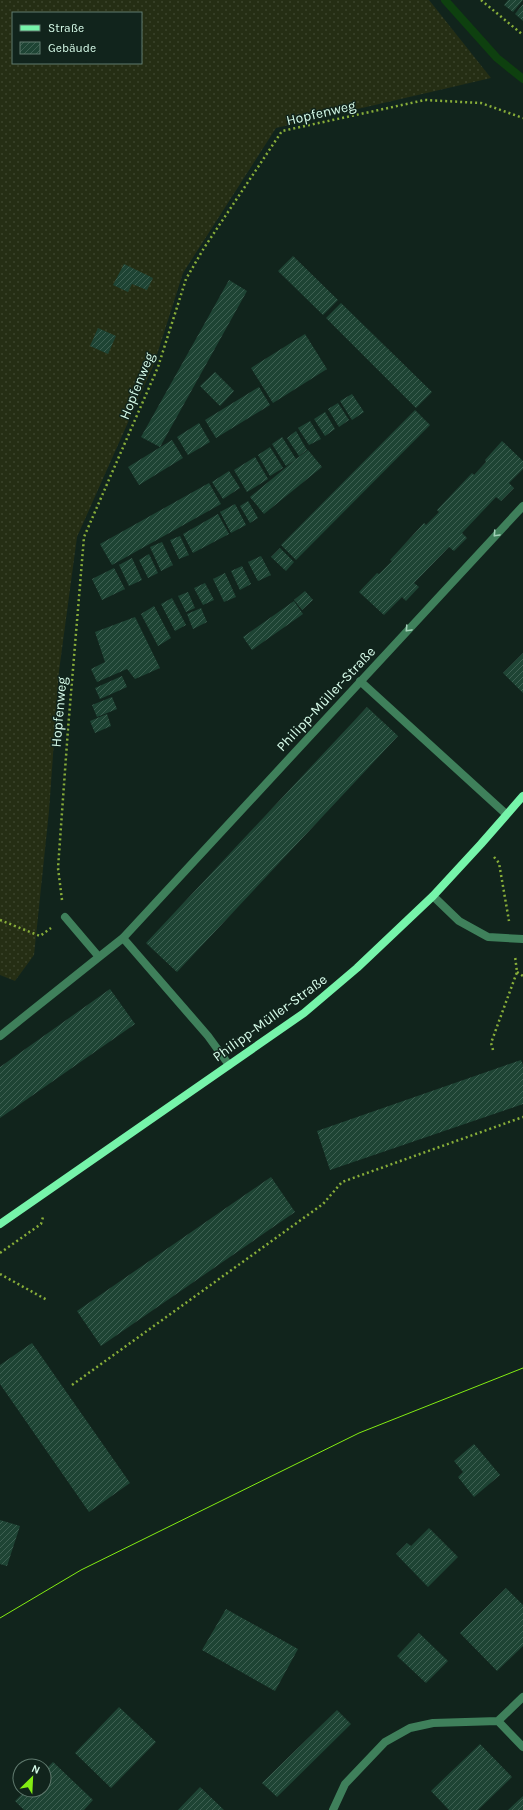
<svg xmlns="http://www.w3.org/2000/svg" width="523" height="1810" font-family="Karla,sans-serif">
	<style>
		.grass { fill: url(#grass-dots); fill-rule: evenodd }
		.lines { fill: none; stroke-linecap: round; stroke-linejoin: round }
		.stream { stroke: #0e400f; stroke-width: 8 }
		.building { fill: url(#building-hatch) }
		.path { stroke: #88ae39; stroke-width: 2.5; stroke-dasharray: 2 3; stroke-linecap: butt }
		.service { stroke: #3f805b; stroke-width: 8 }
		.minor { stroke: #3f805b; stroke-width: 8 }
		.tertiary { stroke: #3f805b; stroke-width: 8 }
		.secondary { stroke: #76f4aa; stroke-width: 8 }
		.tram { stroke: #83ec13; stroke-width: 1 }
		.oneway { stroke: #a2d1b8 }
		.labels { text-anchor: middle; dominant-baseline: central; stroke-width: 3; stroke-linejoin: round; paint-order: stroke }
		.street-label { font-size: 14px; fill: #d7fcea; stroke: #11241c }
	</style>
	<defs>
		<pattern id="grass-dots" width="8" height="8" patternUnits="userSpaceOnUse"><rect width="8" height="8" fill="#252e14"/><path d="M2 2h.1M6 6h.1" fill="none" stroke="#3a432b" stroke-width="1.8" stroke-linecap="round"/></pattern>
		<pattern id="building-hatch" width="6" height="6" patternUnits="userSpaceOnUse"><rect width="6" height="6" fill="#1e4434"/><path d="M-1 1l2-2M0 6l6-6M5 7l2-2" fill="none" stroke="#3e6052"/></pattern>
	</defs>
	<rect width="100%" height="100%" fill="#11241c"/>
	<path class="grass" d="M0 0H429L491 78 276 128 183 273 154 364 77 537 59 671 49 811 34 955 15 981 0 975ZM13 13H141V63H13Z"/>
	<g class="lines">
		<path class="stream" d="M445 0 497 58 523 79"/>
	</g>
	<path class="building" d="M508 0H523L513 12 504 5Z
		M523 4V21L515 14Z
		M293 256 338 300 323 315 278 271Z
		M124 264 153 278 147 290 132 284 128 292 113 285Z
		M229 280 247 291 160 447 141 437Z
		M341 303 432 392 416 408 326 318Z
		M98 328 116 336 108 354 90 346Z
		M305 334 327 369 273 403 251 368Z
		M215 372 234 391 220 406 200 386Z
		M259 387 270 405 216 438 205 420Z
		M352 394 364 412 352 420 340 401Z
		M338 403 349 420 339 427 328 409Z
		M415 410 430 425 296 560 281 545Z
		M325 412 335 429 325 436 314 419Z
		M310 421 321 439 309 445 298 428Z
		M199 423 210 442 188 455 177 437Z
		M296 431 307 450 299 456 287 438Z
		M282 437 296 459 308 450 322 467 264 514 250 497 295 460 286 466 272 444Z
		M172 440 183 458 139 485 128 467Z
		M502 441 523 461V469L509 483 514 488 501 501 496 497 462 533 467 538 454 551 449 547 414 583 419 587 406 601 402 597 384 615 359 592 377 573 379 574 392 561 390 560 424 523 426 525 439 512 437 510 472 473 474 475 486 462 485 460Z
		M270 447 283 468 270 476 258 455Z
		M255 457 268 479 247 492 234 470Z
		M229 471 240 488 223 499 212 482Z
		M209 483 221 504 112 565 100 544Z
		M248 501 258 518 250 523 240 506Z
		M235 504 246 525 231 533 220 512Z
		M218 514 229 534 193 553 183 534Z
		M180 536 189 555 179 559 170 540Z
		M162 542 173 565 161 571 150 547Z
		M280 548 294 562 286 571 271 557Z
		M149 554 158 573 148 578 139 560Z
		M261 556 271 575 258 581 248 562Z
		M132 558 142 580 129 586 119 565Z
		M242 566 251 584 240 590 231 571Z
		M114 568 125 589 102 600 92 579Z
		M225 573 236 597 224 602 213 579Z
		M205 583 214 600 203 605 194 588Z
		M305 591 313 600 302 610 294 600Z
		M188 592 195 608 186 612 178 596Z
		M172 598 186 625 175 631 161 604Z
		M294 601 303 614 252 650 243 637Z
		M154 606 171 638 158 646 141 614Z
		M201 608 207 622 193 629 187 614Z
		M135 617 160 668 135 679 127 669 97 682 91 669 105 662 95 632Z
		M523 653V693L503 673Z
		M122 676 127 687 100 699 95 688Z
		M112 697 117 709 97 717 92 705Z
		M367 707 398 736 177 972 146 943Z
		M107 714 111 726 95 733 90 721Z
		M110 989 135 1024 0 1118V1067Z
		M521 1060 523 1065V1104L330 1170 317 1131Z
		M271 1177 295 1212 101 1346 77 1311Z
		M32 1343 130 1483 89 1512 0 1384V1365Z
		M474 1444 500 1475 474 1497 458 1477 463 1472 454 1461Z
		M0 1520 20 1526 7 1566 0 1564Z
		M429 1528 458 1557 428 1587 396 1554 407 1543 411 1546Z
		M506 1588 523 1605V1646L497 1671 460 1633Z
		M226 1609 298 1649 275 1691 202 1650Z
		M419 1633 448 1661 426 1683 397 1656Z
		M119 1707 156 1742 111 1788 75 1753Z
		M337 1710 351 1724 277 1797 262 1783Z
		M480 1744 512 1777 478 1810H449L431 1791Z
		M53 1762 93 1800 84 1810H24L15 1801 26 1790H44V1771Z
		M200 1787 224 1810H178Z
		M523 1796V1810H508Z"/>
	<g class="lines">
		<path class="path" d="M481 0 523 35
			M494 857 499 863 509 921
			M62 900 58 868 68 729 84 537 158 367 186 279 204 248 282 131 425 100 481 103 523 118
			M0 920 40 936 51 928
			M517 972 523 976
			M493 1050 491 1043 517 972 515 956
			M0 1253 41 1224 43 1217
			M0 1274 47 1300
			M72 1385 323 1204 342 1182 523 1117"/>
		<path class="service" d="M360 681 506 814
			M65 917 99 957 123 938 523 506
			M123 938 208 1036 229 1065
			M0 1036 99 957"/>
		<path class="minor" d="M498 1721 523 1697
			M333 1810 345 1784 385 1742 410 1728 433 1723 498 1721 523 1747"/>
		<path class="tertiary" d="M433 896 459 921 488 937 523 939"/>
		<path class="secondary" d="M0 1224 304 1013 357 968 433 896 481 844 523 796"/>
		<path class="tram" d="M0 1618 81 1570 359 1433 523 1368"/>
	</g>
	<defs><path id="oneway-chevron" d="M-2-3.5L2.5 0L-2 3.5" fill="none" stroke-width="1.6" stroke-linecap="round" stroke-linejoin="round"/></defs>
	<g class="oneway">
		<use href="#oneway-chevron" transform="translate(496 534) rotate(133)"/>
		<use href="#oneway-chevron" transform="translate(408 629) rotate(133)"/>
	</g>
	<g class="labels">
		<g class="street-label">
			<text transform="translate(321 113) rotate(-13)">Hopfenweg</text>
			<text transform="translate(137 386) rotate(-68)">Hopfenweg</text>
			<text transform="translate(326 699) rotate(-47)">Philipp-Müller-Straße</text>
			<text transform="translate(59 712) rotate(-85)">Hopfenweg</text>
			<text transform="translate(270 1018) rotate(-36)">Philipp-Müller-Straße</text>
		</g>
	</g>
	<rect x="12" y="12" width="130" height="52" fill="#11241c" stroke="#607a6e"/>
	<rect x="20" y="25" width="20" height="6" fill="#76f4aa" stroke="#607a6e"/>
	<text x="48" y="32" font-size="12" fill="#d7fcea">Straße</text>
	<rect x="20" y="42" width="20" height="12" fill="url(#building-hatch)" stroke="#607a6e"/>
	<text x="48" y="52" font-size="12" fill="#d7fcea">Gebäude</text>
	<g transform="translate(32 1778) rotate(24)"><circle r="19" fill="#11241c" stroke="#607a6e"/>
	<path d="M0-3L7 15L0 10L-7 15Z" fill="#83ec13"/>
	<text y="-6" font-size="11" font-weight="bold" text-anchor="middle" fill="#d7fcea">N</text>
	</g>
</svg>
